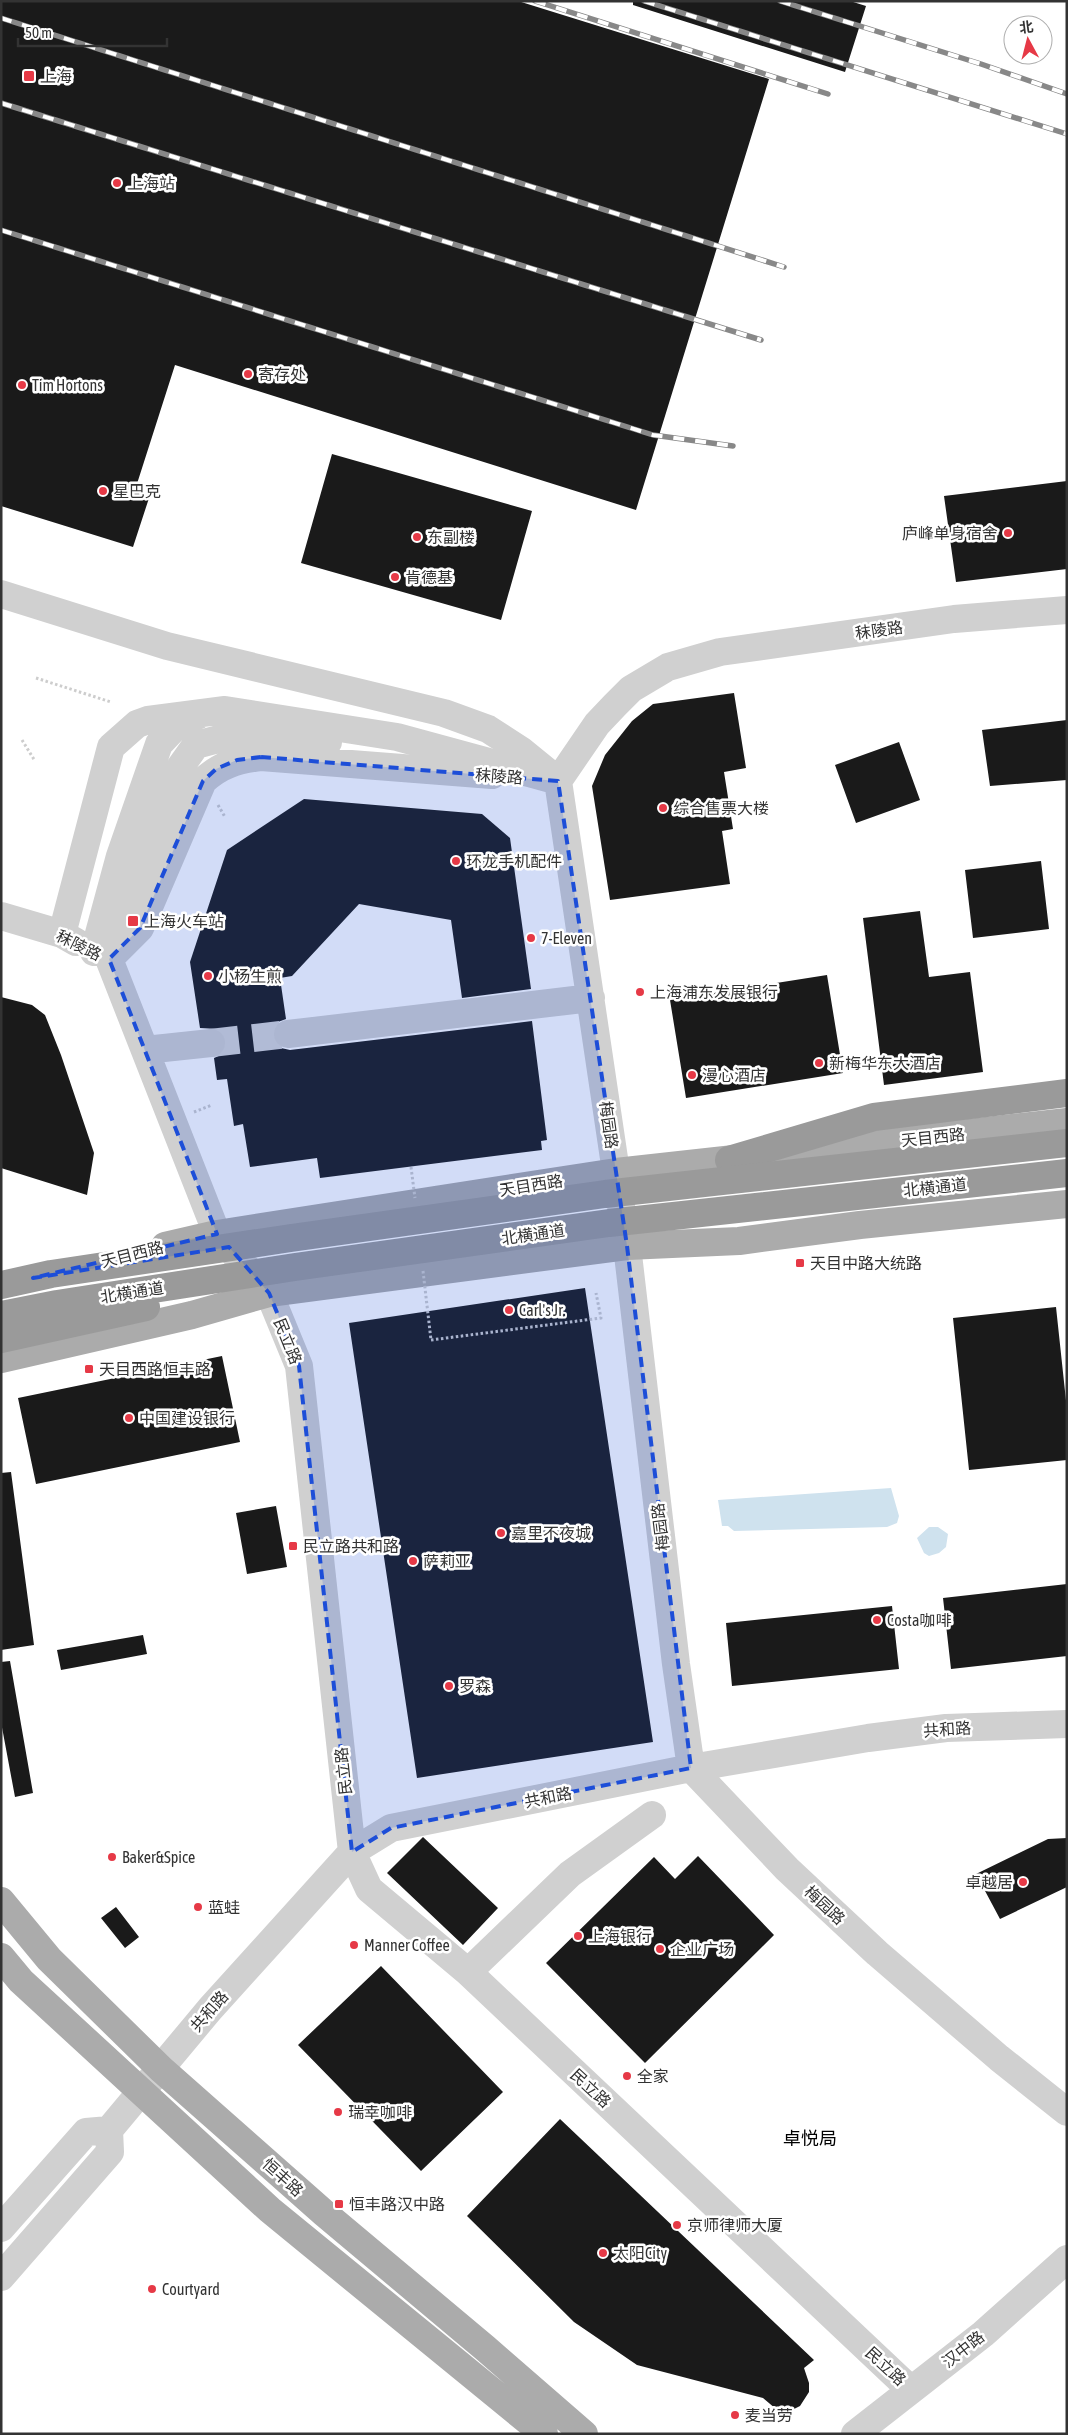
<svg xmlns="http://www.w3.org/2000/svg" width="1068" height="2435" font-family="'Asap Condensed','Noto Sans SC',sans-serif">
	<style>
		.water { fill: #cfe2ee }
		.building { fill: #1a1a1a }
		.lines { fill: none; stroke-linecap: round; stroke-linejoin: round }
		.minor-tunnel { stroke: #d6d6d6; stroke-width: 28; stroke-dasharray: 28 14; stroke-linecap: butt }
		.path { stroke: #cdcdcd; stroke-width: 3; stroke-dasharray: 2.5 2.5; stroke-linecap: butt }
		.minor { stroke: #d0d0d0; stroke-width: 28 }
		.major { stroke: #ababab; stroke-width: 28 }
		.highway { stroke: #9a9a9a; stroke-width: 28 }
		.rail-casing { stroke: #888; stroke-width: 5.5 }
		.rail { stroke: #fff; stroke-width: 4; stroke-dasharray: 11; stroke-linecap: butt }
		.path-bridge { stroke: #cdcdcd; stroke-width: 3; stroke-dasharray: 2.5 2.5; stroke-linecap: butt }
		.highway-bridge { stroke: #9a9a9a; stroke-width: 28 }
		.marked { fill: #1d4ed8; fill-opacity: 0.2; stroke: #1d4ed8; stroke-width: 4; stroke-dasharray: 10 6; stroke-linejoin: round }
		.poi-dot { fill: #e63946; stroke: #fff; stroke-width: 2 }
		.labels { text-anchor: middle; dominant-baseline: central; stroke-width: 5; stroke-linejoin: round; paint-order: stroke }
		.poi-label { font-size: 16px; fill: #333; stroke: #fff; text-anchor: start }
		.street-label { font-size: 16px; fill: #333; stroke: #fff }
		.neighbourhood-label { font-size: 18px; fill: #000; stroke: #fff }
	</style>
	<rect width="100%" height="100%" fill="#fff"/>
	<path class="water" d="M891 1488 899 1516 897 1523 887 1527 734 1531 728 1526H722L718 1500Z
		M929 1527H938L948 1534 946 1547 939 1553 929 1556 924 1553 917 1538Z"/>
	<path class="building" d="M1 1H518L769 79 636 510 175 365 135 490 150 495 133 547 1 506Z
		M633 1H850L866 6 845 72 633 5Z
		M332 454 532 511 501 620 301 563Z
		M1067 481V569L956 582 944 496Z
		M734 693 746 768 724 772 733 829 722 831 730 884 610 900 592 786 605 755 632 721 653 704Z
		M1067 720V780L990 786 982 730Z
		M899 742 920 800 856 823 835 765Z
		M304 799 482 814 510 838 531 989 462 998 451 920 359 904 292 976 280 978 286 1019 278 1022 274 1027 272 1035 275 1043 281 1048 290 1050 532 1021 547 1140 541 1141 542 1150 320 1178 317 1158 250 1167 243 1124 234 1126 227 1079 217 1080 214 1058 221 1055 225 1050 226 1041 223 1033 218 1029 200 1028 190 962 227 850Z
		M1041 861 1049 929 973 938 965 870Z
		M920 911 929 977 970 972 983 1072 884 1085 863 918Z
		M827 975 843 1073 686 1098 670 1000Z
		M1 997 32 1005 45 1015 61 1055 94 1153 87 1195 1 1168Z
		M585 1288 653 1742 417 1778 349 1323Z
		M1056 1307 1067 1410V1460L969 1470 953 1318Z
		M222 1356 240 1442 36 1484 18 1398Z
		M11 1472 34 1645 1 1650V1473Z
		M276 1506 287 1567 247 1574 236 1513Z
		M1067 1584V1656L951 1669 943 1598Z
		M892 1606 899 1669 732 1686 726 1623Z
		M143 1635 147 1654 61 1670 57 1650Z
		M10 1661 33 1793 15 1797 1 1722V1662Z
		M423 1837 498 1908 463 1945 387 1873Z
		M1067 1838V1887L1000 1919 976 1874 1048 1839Z
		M698 1856 774 1935 645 2063 546 1963 654 1857 675 1879Z
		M116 1907 139 1937 125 1948 101 1918Z
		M381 1966 503 2092 421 2171 298 2045Z
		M560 2119 814 2360 804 2368 809 2383V2392L800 2406 792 2410 776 2409 763 2398 637 2365 574 2322 467 2216Z"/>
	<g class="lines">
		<path class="minor-tunnel" d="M211 1043 288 1034"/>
		<path class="path" d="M36 678 111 702
			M22 740 35 761
			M218 805 225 817
			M194 1112 212 1105
			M431 1340 601 1318 596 1293"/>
		<path class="minor" d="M1 594 167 646 444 713 488 729 522 751 549 773
			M558 781 627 1246 676 1664 691 1768 787 1869 877 1953 999 2058 1067 2112
			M558 781 597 724 615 705 631 689 668 667 720 652 954 619 1067 610
			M1 916 62 934 76 942
			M62 934 111 747 137 724 148 720 225 710 397 737 558 781
			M115 941 181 766 196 745 226 737 328 742
			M94 952 120 856 159 744 179 723 197 716
			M109 959 217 1234 269 1293 299 1366 352 1852 369 1889 468 1972 911 2390
			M109 959 140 928 203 781C220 765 237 760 261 757L492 775
			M288 1034 591 998
			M145 1050 211 1043
			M468 1972 570 1874 652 1815
			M109 2130 210 2009 352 1852 391 1828 691 1768 868 1738 946 1728 1067 1724
			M1 2228 86 2132 109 2130
			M1 2277 110 2152 109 2130
			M855 2434 983 2334 1067 2259"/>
		<path class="major" d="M165 1246 217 1234 616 1172 1067 1122
			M1 1359 192 1315 269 1293 627 1246 739 1241 860 1225 1067 1204
			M1 1901 49 1959 161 2069 324 2213 485 2348 584 2434
			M1 1957 21 1981 270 2210 544 2434"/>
		<path class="highway" d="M729 1160 874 1117 1067 1093"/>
		<defs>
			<path id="rail" d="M535 1 828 94
				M644 1 1067 134
				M780 1 981 64 1067 94
				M1 18 784 267
				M1 103 761 340
				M1 230 653 435 733 446"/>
		</defs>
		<use href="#rail" class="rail-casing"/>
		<use href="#rail" class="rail"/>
		<path class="path-bridge" d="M411 1167 415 1198
			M423 1271 431 1340"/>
		<path class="highway-bridge" d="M1 1285 51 1274 291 1238 605 1194 1067 1143
			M1 1315 57 1304 295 1267 609 1223 1067 1173
			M1 1339 146 1307"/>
	</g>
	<path class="marked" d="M261 757 558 781 627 1246 691 1768 391 1828 352 1852 299 1366 269 1293 229 1247 33 1278 217 1234 109 959 140 928 203 781 216 769 237 760Z"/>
	<g class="poi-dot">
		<rect x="23" y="70" width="12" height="12" rx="2.5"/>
		<circle cx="117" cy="183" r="5"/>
		<circle cx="248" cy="374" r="5"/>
		<circle cx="22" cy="385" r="5"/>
		<circle cx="103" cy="491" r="5"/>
		<circle cx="1008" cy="533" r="5"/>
		<circle cx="417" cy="537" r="5"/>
		<circle cx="395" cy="577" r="5"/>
		<circle cx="663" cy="808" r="5"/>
		<circle cx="456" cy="861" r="5"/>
		<rect x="127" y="915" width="12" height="12" rx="2.5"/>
		<circle cx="531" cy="938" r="5"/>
		<circle cx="208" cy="976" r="5"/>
		<circle cx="640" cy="992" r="5"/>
		<circle cx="819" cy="1063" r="5"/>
		<circle cx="692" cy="1075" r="5"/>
		<rect x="795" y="1258" width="10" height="10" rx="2.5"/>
		<circle cx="509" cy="1310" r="5"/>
		<rect x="84" y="1364" width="10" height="10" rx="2.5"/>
		<circle cx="129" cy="1418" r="5"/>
		<circle cx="501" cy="1533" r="5"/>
		<rect x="288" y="1541" width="10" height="10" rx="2.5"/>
		<circle cx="413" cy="1561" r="5"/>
		<circle cx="877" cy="1620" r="5"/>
		<circle cx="449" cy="1686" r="5"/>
		<circle cx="112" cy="1857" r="5"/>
		<circle cx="1023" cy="1882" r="5"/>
		<circle cx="198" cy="1907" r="5"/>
		<circle cx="578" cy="1936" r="5"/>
		<circle cx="354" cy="1945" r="5"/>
		<circle cx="660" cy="1949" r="5"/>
		<circle cx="627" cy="2076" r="5"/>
		<circle cx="338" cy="2112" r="5"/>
		<rect x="334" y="2199" width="10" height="10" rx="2.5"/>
		<circle cx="677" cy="2225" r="5"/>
		<circle cx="603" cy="2253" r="5"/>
		<circle cx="152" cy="2289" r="5"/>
		<circle cx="735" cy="2415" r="5"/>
	</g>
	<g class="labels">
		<g class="poi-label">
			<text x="40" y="76">上海</text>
			<text x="127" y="183">上海站</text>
			<text x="258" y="374">寄存处</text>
			<text x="32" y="385">Tim Hortons</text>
			<text x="113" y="491">星巴克</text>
			<text x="998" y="533" text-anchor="end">庐峰单身宿舍</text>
			<text x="427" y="537">东副楼</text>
			<text x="405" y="577">肯德基</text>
			<text x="673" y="808">综合售票大楼</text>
			<text x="466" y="861">环龙手机配件</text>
			<text x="144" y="921">上海火车站</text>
			<text x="541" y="938">7-Eleven</text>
			<text x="218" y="976">小杨生煎</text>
			<text x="650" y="992">上海浦东发展银行</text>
			<text x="829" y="1063">新梅华东大酒店</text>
			<text x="702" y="1075">漫心酒店</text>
			<text x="810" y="1263">天目中路大统路</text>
			<text x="519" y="1310">Carl's Jr.</text>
			<text x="99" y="1369">天目西路恒丰路</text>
			<text x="139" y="1418">中国建设银行</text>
			<text x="511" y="1533">嘉里不夜城</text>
			<text x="303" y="1546">民立路共和路</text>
			<text x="423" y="1561">萨莉亚</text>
			<text x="887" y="1620">Costa咖啡</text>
			<text x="459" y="1686">罗森</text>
			<text x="122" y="1857">Baker&amp;Spice</text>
			<text x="1013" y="1882" text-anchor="end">卓越居</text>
			<text x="208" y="1907">蓝蛙</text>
			<text x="588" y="1936">上海银行</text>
			<text x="364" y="1945">Manner Coffee</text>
			<text x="670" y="1949">企业广场</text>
			<text x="637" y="2076">全家</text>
			<text x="348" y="2112">瑞幸咖啡</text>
			<text x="349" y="2204">恒丰路汉中路</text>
			<text x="687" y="2225">京师律师大厦</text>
			<text x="613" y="2253">太阳City</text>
			<text x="162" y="2289">Courtyard</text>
			<text x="745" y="2415">麦当劳</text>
		</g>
		<g class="street-label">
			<text transform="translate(879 630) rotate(-8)">秣陵路</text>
			<text transform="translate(499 776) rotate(4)">秣陵路</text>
			<text transform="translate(79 945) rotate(26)">秣陵路</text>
			<text transform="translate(609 1125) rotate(82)">梅园路</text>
			<text transform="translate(933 1137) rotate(-6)">天目西路</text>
			<text transform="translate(531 1185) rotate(-9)">天目西路</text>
			<text transform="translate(935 1187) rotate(-6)">北横通道</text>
			<text transform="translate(533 1234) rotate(-8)">北横通道</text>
			<text transform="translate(132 1254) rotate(-14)">天目西路</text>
			<text transform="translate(132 1292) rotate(-9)">北横通道</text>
			<text transform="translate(288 1341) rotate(68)">民立路</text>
			<text transform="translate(660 1527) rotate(-97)">梅园路</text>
			<text transform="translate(947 1729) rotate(-4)">共和路</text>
			<text transform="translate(343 1771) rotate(-96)">民立路</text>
			<text transform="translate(548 1797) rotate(-11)">共和路</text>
			<text transform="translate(825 1905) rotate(43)">梅园路</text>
			<text transform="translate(209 2011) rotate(-49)">共和路</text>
			<text transform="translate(591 2088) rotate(43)">民立路</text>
			<text transform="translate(283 2177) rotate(42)">恒丰路</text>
			<text transform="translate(963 2349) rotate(-38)">汉中路</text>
			<text transform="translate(886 2366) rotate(43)">民立路</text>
		</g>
		<g class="neighbourhood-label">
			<text x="810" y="2138">卓悦局</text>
		</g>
	</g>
	<rect width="1068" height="2435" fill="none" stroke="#333333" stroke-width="5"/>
	<g transform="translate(1028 40) rotate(353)"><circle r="24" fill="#ffffff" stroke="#adadad"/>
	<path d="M0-4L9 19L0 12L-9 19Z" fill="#e63946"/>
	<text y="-8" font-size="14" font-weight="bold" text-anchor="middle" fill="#333333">北</text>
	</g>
	<path d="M18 38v8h149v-8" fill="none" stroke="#333333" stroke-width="2.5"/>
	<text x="25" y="38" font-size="15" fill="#333333" stroke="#ffffff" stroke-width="4" paint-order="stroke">50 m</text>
</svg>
